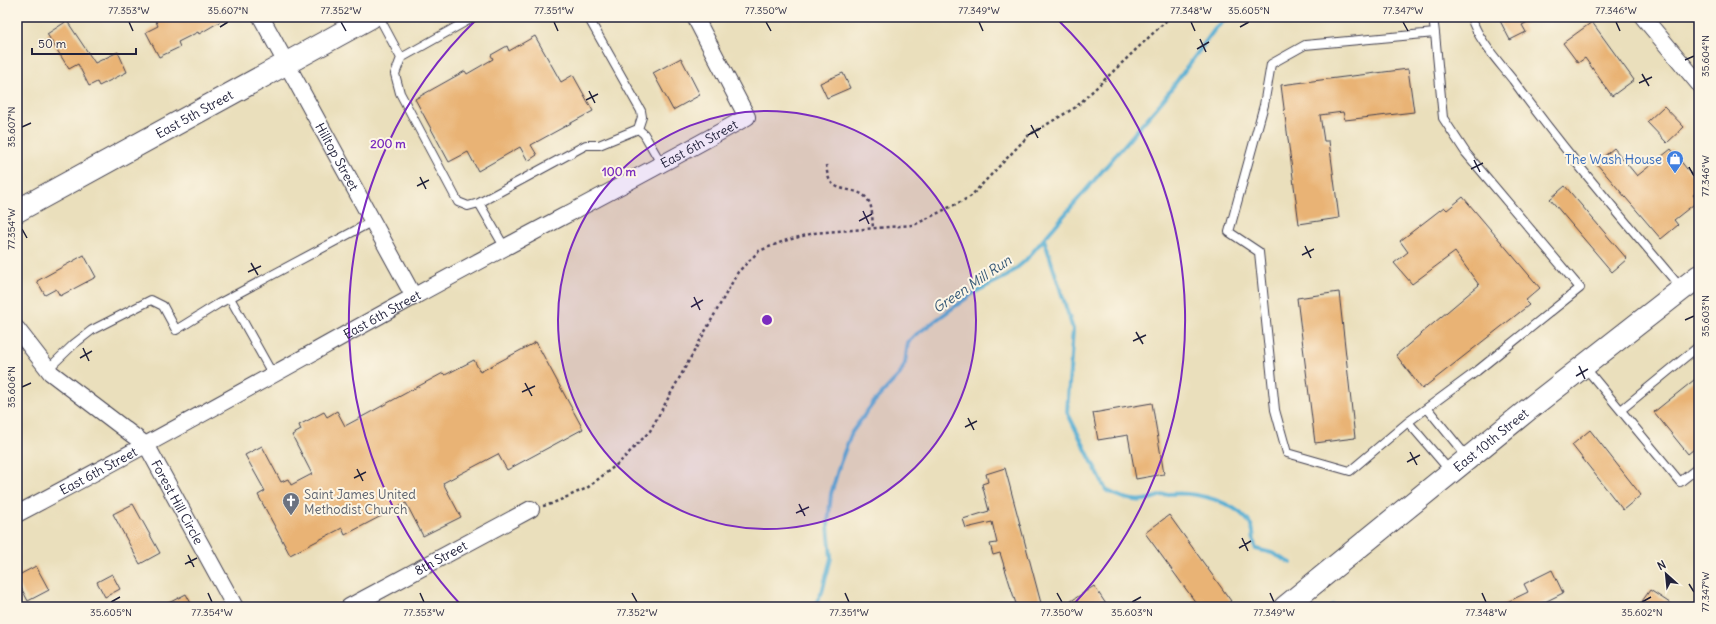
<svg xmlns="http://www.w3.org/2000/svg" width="1716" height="624" font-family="Delius,sans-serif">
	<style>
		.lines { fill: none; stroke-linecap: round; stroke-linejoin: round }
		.stream { stroke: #56aed3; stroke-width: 4 }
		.building { fill: #e9b374 }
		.service-casing { stroke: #403e4e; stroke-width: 10 }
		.minor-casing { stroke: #403e4e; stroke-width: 18 }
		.secondary-casing { stroke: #403e4e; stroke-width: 24 }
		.primary-casing { stroke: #403e4e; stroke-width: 24 }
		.path { stroke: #403e4e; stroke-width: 2.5; stroke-dasharray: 3 3; stroke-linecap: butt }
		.service { stroke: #fff; stroke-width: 8 }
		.minor { stroke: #fff; stroke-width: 16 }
		.secondary { stroke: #fff; stroke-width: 22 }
		.primary { stroke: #fff; stroke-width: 22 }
		.ticks { fill: none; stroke: #22223b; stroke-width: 1.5 }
		.ring { fill: none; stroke: #7b2cbf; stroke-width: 2 }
		.labels { text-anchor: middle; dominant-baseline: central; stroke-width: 4; stroke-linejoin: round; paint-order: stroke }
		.street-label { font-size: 13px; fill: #22223b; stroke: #fcf5e5 }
		.shop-label { font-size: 13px; fill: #366cbe; stroke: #fcf5e5; text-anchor: end }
		.worship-label { font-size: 13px; fill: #5b616d; stroke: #fcf5e5; text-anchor: start }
		.water-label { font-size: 14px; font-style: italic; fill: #375a78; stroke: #fcf5e5 }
		.centre { fill: #7b2cbf; stroke: #fcf5e5; stroke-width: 2 }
		.ring-label { font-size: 12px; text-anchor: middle; font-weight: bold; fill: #7b2cbf; stroke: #fcf5e5; stroke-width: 4; stroke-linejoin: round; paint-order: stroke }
		.neatline { fill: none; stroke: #22223b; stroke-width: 1.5 }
		.ticks-label { font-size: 10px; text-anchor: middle; fill: #22223b }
	</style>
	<rect width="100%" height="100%" fill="#fcf5e5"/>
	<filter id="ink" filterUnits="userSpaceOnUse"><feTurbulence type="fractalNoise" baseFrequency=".025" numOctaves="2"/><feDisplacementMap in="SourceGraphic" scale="8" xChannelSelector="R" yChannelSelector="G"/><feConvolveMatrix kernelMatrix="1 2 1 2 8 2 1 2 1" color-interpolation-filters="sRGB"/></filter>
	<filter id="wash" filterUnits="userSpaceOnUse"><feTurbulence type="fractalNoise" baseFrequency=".012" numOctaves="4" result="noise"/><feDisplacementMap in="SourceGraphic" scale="16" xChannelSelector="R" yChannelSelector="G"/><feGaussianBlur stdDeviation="0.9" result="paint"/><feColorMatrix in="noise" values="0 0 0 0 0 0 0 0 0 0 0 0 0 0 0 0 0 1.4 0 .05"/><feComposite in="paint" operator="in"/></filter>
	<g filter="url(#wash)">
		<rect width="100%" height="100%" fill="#eadfbc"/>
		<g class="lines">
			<path class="stream" d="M1044 239 1073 329 1067 412 1106 490C1117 496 1131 502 1144 500 1152 499 1160 495 1168 494 1195 491 1236 501 1251 525 1255 532 1252 541 1256 549L1272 553 1291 563
				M1332 605 1335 607
				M814 607 822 592 831 558 828 525 831 494 840 463 852 432 874 402 900 374 905 363 908 342 914 336 975 292 1007 276 1025 261 1163 100 1215 29 1228 17"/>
		</g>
		<g id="blocks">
			<path class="building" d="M154 17H228L199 34 198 32 178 42 180 47 159 57 146 32 158 26Z
				M1498 17H1537L1522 25 1526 32 1510 40Z
				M67 21 95 63 118 52 127 72 99 86 97 82 89 86 78 64 69 69 47 34Z
				M1592 22 1634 80 1612 96 1585 58 1578 63 1563 43Z
				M535 36 561 82 573 75 593 111 531 145 537 155 528 161 520 147 478 171 468 152 449 162 415 99 465 71 467 74 493 59 491 55 507 46 509 51Z
				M681 58 700 95 673 110 653 73Z
				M1408 69 1414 112 1345 120 1343 112 1320 115 1324 141H1329L1339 218 1299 224 1281 85Z
				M843 73 850 88 827 98 820 83Z
				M1664 106 1684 127 1667 143 1647 122Z
				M1614 148 1637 176 1671 149 1699 184V190L1693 195 1698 201 1674 220 1678 225 1661 239 1596 163Z
				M1565 186 1627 259 1612 272 1550 199Z
				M1463 197 1540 288 1525 301 1529 305 1422 389 1396 355 1479 285 1455 252 1412 284 1394 263 1408 252 1400 241 1444 207 1447 210Z
				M84 255 96 277 60 296 56 289 45 295 37 281Z
				M1339 292 1355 438 1315 443 1297 298Z
				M536 342 583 429 507 470 498 454 443 483 461 517 423 536 406 503 345 535 342 528 290 555 258 495 265 491 245 455 262 446 281 482 288 479 291 485 312 474 292 435 301 430 299 425 324 412 327 417 337 411 345 426 443 373 445 375 474 360 480 372Z
				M1699 376V445L1688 454 1654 412Z
				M1152 403 1164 474 1136 479 1128 435 1098 440 1093 413Z
				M1590 430 1641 495 1623 510 1572 445Z
				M1005 468 1042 607H1017L1000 553 993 555 990 544 997 543 992 522 966 528 963 519 989 511 982 484 988 482 986 474Z
				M133 504 160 553 140 564 113 514Z
				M1169 515 1231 601 1223 607H1199L1145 533Z
				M36 566 49 590 28 601 17 580V576Z
				M1552 570 1563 593 1535 607H1497L1528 592 1524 584Z
				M112 574 120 589 105 597 97 582Z
				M1094 586 1108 607H1062Z
				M1650 590 1676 607H1638Z
				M186 594 193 607H161Z"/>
		</g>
	</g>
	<g filter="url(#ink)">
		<use href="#blocks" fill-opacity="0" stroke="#403e4e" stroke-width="1"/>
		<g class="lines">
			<defs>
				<path id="service" d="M379 17 401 58 395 74 400 93 458 202 468 206 479 203 505 248
					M588 17 641 111 642 117 638 129
					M1433 17 1435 33 1305 45 1271 64 1264 105 1229 232 1259 252 1275 410 1287 453 1350 471 1408 422 1450 471
					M1471 17C1478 40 1498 61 1513 80 1565 152 1624 220 1681 288
					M401 58 474 17
					M479 203 586 145H599L638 129 644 134 662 165
					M230 298 273 375
					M1584 366 1680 482 1699 467
					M48 369 74 344 92 330 151 300 163 306 176 330 218 304 373 221
					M1427 408 1467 457
					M1621 410 1699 346
					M1408 422 1477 371 1580 288 1466 153 1443 118 1435 33"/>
				<g id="minor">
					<path id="s1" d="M261 17 414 297"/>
					<path d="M1643 17 1699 84"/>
					<path id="s2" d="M17 329 51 373 147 446 235 607"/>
					<path id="s3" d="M17 514C150 444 281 370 413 297 524 236 637 179 747 117L695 17"/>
					<path id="s4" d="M349 607 531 509"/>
				</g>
				<g id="secondary">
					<path id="s5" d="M17 211 371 17"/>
				</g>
				<g id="primary">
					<path id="s6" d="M1285 607 1530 408 1699 276"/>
				</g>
			</defs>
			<use href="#service" class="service-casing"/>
			<use href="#minor" class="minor-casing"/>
			<use href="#secondary" class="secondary-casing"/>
			<use href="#primary" class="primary-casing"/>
			<path class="path" d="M826 165C827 172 828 181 834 185 844 192 860 188 868 200 873 207 872 219 873 228
				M543 506 551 504 587 488 620 462 650 431 738 272 759 251 784 241 814 233 914 225 970 197 1029 135 1076 107 1170 17"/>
			<use href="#service" class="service"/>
			<use href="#minor" class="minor"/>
			<use href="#secondary" class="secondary"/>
			<use href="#primary" class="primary"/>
		</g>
	</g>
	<path class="ticks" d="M129 22 133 31M341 22 346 31M554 22 558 31M766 22 771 31M979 22 983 31M1191 22 1195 31M1403 22 1408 31M1616 22 1620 31M220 27 228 22M1240 27 1249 22M1200 39 1206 52M1197 49 1209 42M1685 60 1694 56M1642 74 1649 86M1639 83 1652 77M589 91 595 103M586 100 598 94M1031 125 1038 138M22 127 31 123M1028 135 1041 128M1474 160 1480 172M1689 167 1694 176M1471 169 1483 163M420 177 426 189M417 186 429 180M863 211 869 224M859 221 872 214M22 229 27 238M1305 246 1311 258M1302 255 1314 249M251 263 258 275M248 272 261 266M694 297 700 310M691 307 703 300M1685 320 1694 316M1136 332 1143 344M1133 341 1146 335M83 348 89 361M80 358 92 351M1579 366 1585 379M1576 376 1588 369M525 383 532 396M22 387 31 383M522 392 535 386M968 418 974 430M965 427 977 421M1410 452 1417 465M1407 462 1420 455M357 469 363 481M354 478 366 472M799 504 805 516M796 513 809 507M1242 538 1248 551M1239 548 1251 541M188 555 194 567M185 564 197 558M1689 584 1694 592M208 593 212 602M420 593 424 602M632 593 637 602M845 593 849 602M1057 593 1062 602M1270 593 1274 602M1482 593 1486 602M111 602 120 597M1132 602 1141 597M1642 602 1651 597"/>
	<circle cx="767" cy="320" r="209" fill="#7b2cbf" fill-opacity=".12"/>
	<g class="ring">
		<circle cx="767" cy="320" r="209"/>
		<path d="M461 605A418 418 0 0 1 477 19M1057 19A418 418 0 0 1 1073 605"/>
	</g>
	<defs>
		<symbol id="shop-pin" viewBox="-11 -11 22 30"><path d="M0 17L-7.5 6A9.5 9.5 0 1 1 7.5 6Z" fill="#3f7fe0" stroke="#fcf5e5"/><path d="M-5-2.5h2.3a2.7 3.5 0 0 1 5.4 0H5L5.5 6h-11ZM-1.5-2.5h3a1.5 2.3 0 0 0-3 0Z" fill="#fff"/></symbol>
		<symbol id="church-pin" viewBox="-11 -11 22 30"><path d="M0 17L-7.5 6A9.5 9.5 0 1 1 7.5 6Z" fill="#6b7280" stroke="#fcf5e5"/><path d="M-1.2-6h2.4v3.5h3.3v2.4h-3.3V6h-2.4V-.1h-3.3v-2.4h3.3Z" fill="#fff"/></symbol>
	</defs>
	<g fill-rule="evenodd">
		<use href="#shop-pin" x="1665" y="149" width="20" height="27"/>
		<use href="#church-pin" x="281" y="491" width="20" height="27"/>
	</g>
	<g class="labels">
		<g class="street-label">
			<text stroke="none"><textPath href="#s5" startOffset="202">East 5th Street</textPath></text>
			<text stroke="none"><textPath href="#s3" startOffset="776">East 6th Street</textPath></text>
			<text stroke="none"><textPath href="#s1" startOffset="159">Hilltop Street</textPath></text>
			<text stroke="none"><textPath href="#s3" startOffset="416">East 6th Street</textPath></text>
			<text stroke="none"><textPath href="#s6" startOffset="265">East 10th Street</textPath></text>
			<text stroke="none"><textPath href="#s3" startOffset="92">East 6th Street</textPath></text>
			<text stroke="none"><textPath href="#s2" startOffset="240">Forest Hill Circle</textPath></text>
			<text stroke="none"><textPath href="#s4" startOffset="104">8th Street</textPath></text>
		</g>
		<g class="shop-label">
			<text x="1662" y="159">The Wash House</text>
		</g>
		<g class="worship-label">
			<text x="304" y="494">Saint James United<tspan x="304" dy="15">Methodist Church</tspan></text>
		</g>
		<g class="water-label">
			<text transform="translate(972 284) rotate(-34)">Green Mill Run</text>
		</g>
	</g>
	<circle cx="767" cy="320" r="6" class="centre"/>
	<g class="ring-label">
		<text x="388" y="148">200 m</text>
		<text x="619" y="176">100 m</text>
	</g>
	<rect width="1716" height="624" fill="none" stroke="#fcf5e5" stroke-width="44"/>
	<g transform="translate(1666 574) rotate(333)" stroke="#fcf5e5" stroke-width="3" paint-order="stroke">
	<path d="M0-3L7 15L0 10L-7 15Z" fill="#22223b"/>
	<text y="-6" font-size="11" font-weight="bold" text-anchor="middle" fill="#22223b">N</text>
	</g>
	<path d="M32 48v6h104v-6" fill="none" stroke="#22223b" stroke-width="2"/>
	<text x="38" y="48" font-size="12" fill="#22223b" stroke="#fcf5e5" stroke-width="3" paint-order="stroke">50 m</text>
	<rect x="22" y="22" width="1672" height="580" class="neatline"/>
	<g class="ticks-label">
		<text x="129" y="14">77.353°W</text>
		<text x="228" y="14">35.607°N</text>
		<text x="341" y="14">77.352°W</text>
		<text x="554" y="14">77.351°W</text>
		<text x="766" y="14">77.350°W</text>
		<text x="979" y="14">77.349°W</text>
		<text x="1191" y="14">77.348°W</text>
		<text x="1249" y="14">35.605°N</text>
		<text x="1403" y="14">77.347°W</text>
		<text x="1616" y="14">77.346°W</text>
		<text transform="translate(1705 56) rotate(-90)" y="4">35.604°N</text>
		<text transform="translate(11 127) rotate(-90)" y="4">35.607°N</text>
		<text transform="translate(1705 176) rotate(-90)" y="4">77.346°W</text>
		<text transform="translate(11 229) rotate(-90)" y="4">77.354°W</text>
		<text transform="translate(1705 316) rotate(-90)" y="4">35.603°N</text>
		<text transform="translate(11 387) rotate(-90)" y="4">35.606°N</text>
		<text transform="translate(1705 592) rotate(-90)" y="4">77.347°W</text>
		<text x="111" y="616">35.605°N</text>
		<text x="212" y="616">77.354°W</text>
		<text x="424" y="616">77.353°W</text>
		<text x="637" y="616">77.352°W</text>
		<text x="849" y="616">77.351°W</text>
		<text x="1062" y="616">77.350°W</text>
		<text x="1132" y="616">35.603°N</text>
		<text x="1274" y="616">77.349°W</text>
		<text x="1486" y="616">77.348°W</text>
		<text x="1642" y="616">35.602°N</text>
	</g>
</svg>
